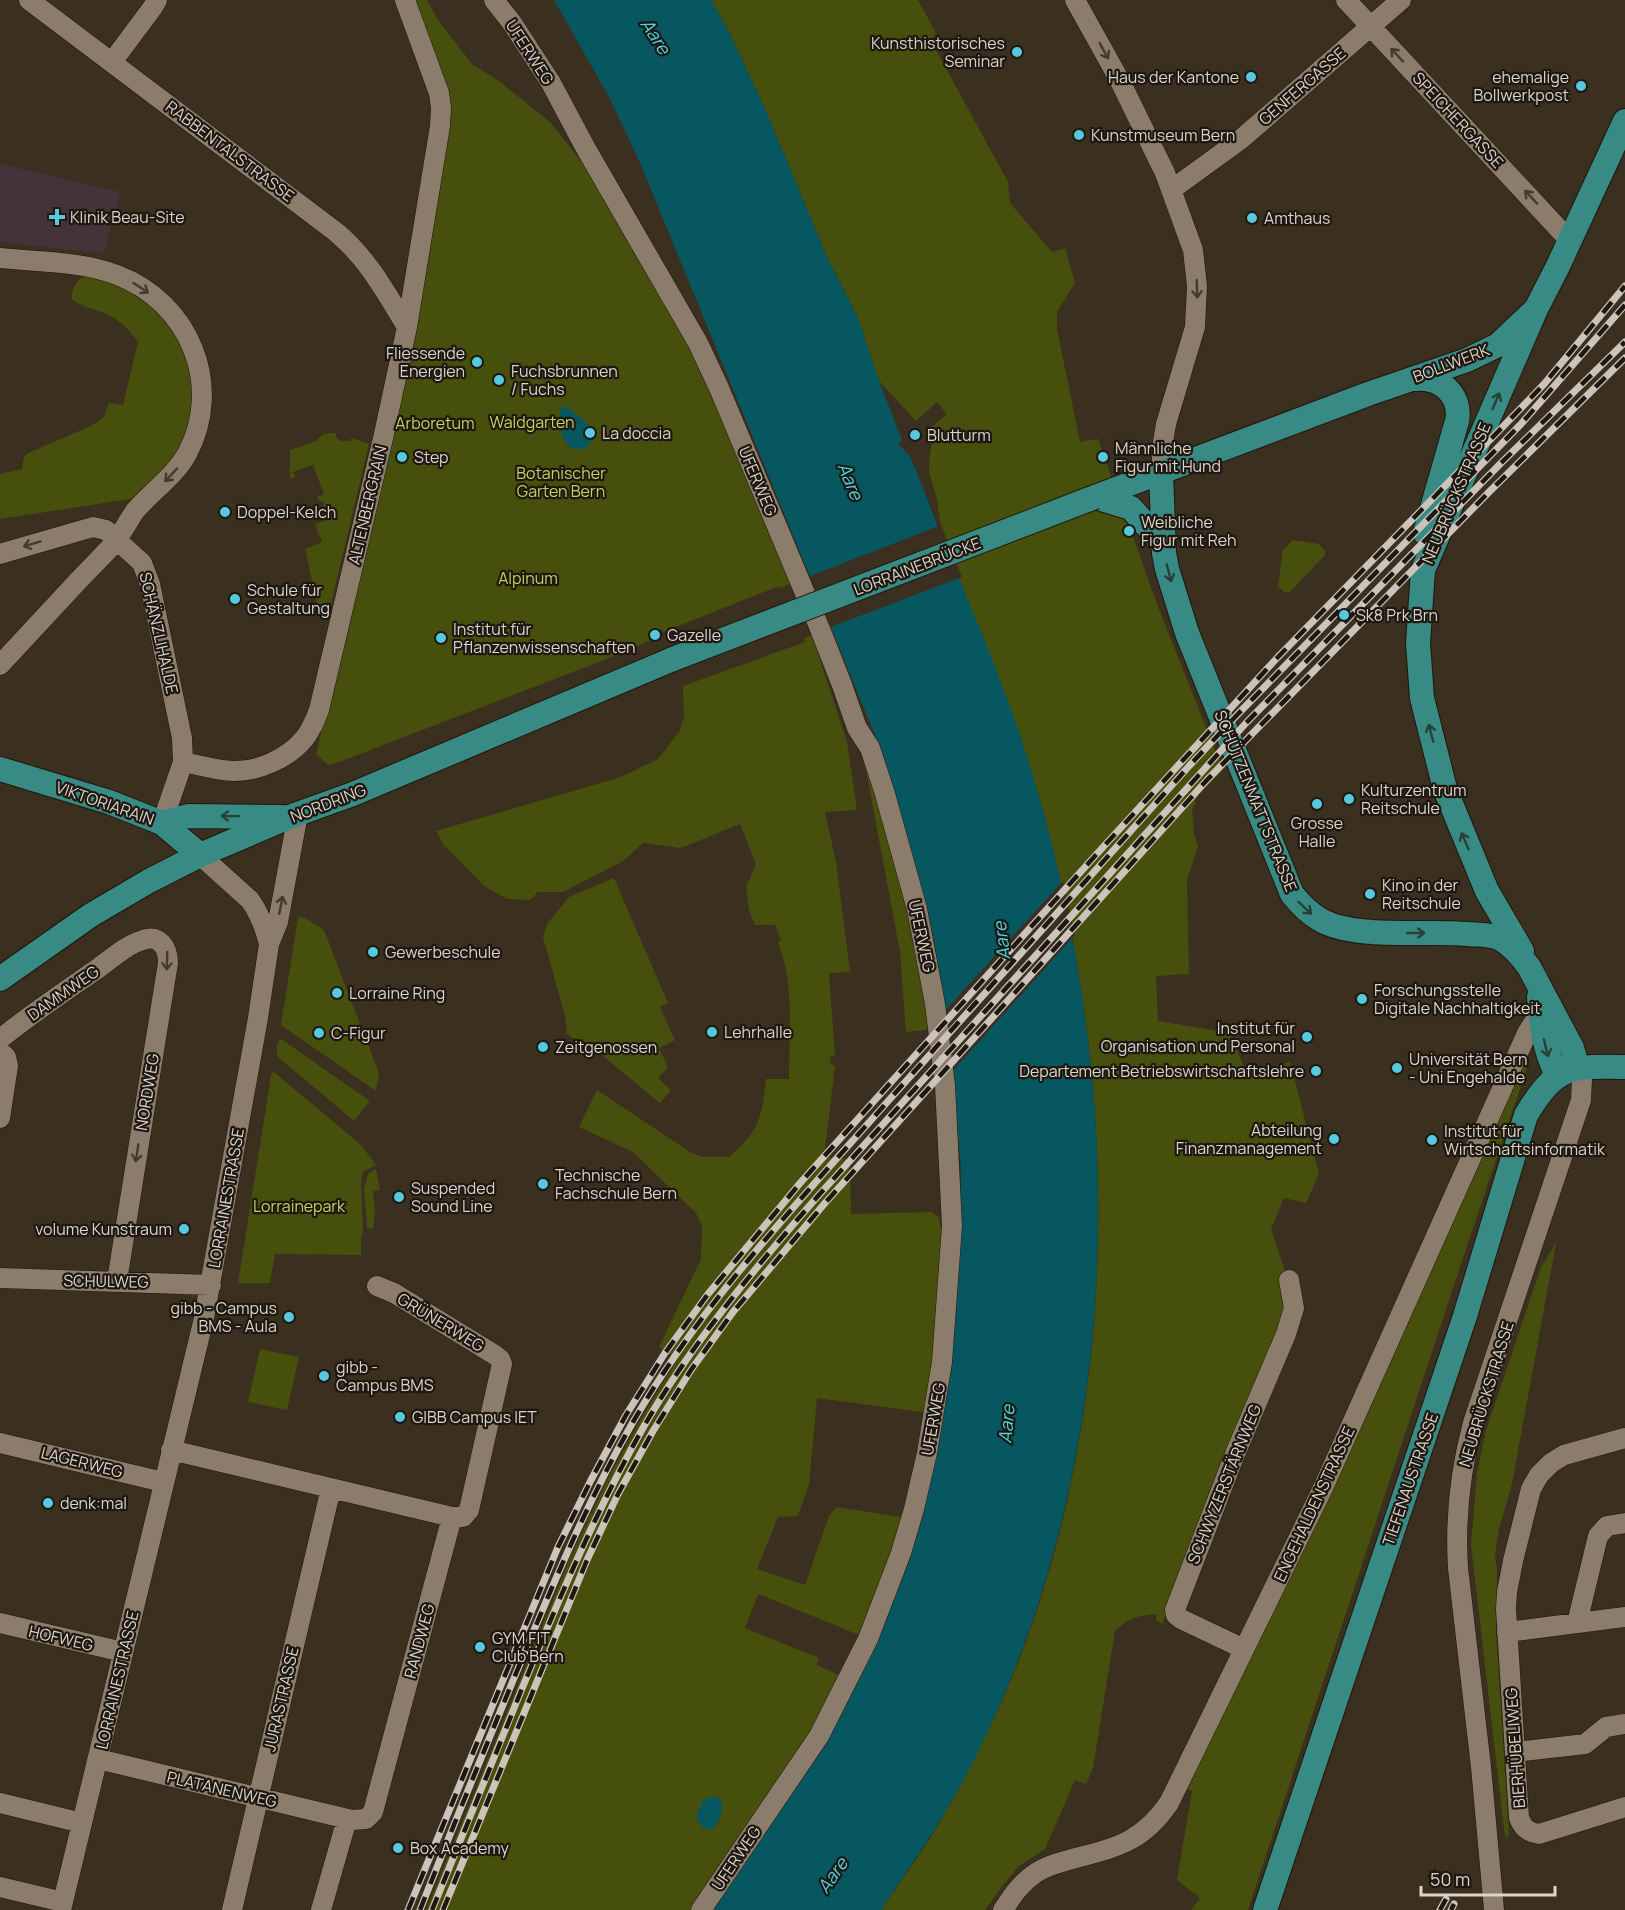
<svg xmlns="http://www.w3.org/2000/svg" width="1625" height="1910" font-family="Manrope,sans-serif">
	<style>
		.medical { fill: #45333a }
		.green { fill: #474f0c }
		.water { fill: #065760 }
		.pier { fill: #3b2f20 }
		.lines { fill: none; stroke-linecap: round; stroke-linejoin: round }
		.minor-casing { stroke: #221609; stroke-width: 21 }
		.major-casing { stroke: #221609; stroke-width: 26 }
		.minor { stroke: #8b7c6b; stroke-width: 20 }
		.major { stroke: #388b84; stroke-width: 24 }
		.rail-casing { stroke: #ccc3ba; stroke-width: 7 }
		.rail { stroke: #1e1811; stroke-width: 4.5; stroke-dasharray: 14; stroke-linecap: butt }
		.major-bridge-casing { stroke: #221609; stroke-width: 26; stroke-linecap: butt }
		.major-bridge { stroke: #388b84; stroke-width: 24 }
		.oneway { stroke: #443b30 }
		.oneway2 { stroke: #274039 }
		.poi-dot { fill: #55cadf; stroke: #1e1811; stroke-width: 2 }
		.labels { text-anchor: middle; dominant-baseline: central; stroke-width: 4.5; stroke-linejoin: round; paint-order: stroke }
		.poi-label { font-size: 16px; fill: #dcd4cb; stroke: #1e1811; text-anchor: start }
		.street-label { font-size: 16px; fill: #dcd4cb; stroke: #1e1811 }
		.park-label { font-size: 16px; fill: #c1d45c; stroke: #1e1811 }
		.water-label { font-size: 18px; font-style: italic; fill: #4dd5e6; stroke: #1e1811 }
	</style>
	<rect width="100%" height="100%" fill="#3b2f20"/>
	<path class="medical" d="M0 164 120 192 104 252 99 253 0 242Z"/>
	<path class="green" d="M414 0H427L438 20 472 64 499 81 550 122 601 186 713 388 792 583 780 588 779 586 663 632 661 629 654 633 656 638 599 662 342 761 328 765 316 754 366 543 445 126Z
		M711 0H918L936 33 931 41 1008 182 1010 203 1052 252 1065 248 1075 283 1057 312V329L1080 442 1098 439 1157 604 1223 770 1198 795 1192 811 1194 834 1198 846 1187 880 1189 974 1156 976 1158 1021 1230 1033 1247 1074 1290 1062 1319 1174 1306 1203 1284 1198 1271 1229 1292 1292 1162 1624 1156 1620V1614C1137 1615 1128 1619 1115 1631L1093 1768 1086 1784 1075 1780 1045 1849 1019 1866 1002 1886 985 1910H881C903 1878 926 1847 945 1813 973 1764 998 1713 1019 1660 1125 1386 1119 1066 1036 787 1030 765 1021 743 1013 721 996 678 980 634 964 591 958 574 948 558 944 541 940 526 939 510 936 495 933 485 929 475 929 465 929 457 931 450 932 442L925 433 947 414 937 402 916 421 879 381 858 318 827 257 766 111 730 34Z
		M88 275 111 281 150 303 179 336 194 377 192 420 173 460 137 498 0 519V474L22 469 24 457 28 453 91 426 103 418 109 403 123 405 138 342C126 325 118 319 99 311 90 308 80 306 72 299 71 289 77 278 88 275Z
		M336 433V437L341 441H351V438L369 444 330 608 317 604 305 549 322 542 315 524 326 520 322 509 324 504 323 501H319L317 497 324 494 313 465 293 472 295 477 290 479V450L316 441 323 434Z
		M1293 540 1319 544 1325 551V555L1290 592H1284L1278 586 1283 550Z
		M812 635 847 742 857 810 825 812 836 862 850 972 829 973 835 1056 830 1057 831 1065H835L824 1158 850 1159 851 1214 932 1212 939 1218 940 1226H947L929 1413 817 1398 809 1484 798 1516 778 1517 757 1569 805 1585 829 1516 836 1507 907 1518 864 1637 758 1594 745 1628 819 1658 817 1665 845 1678 696 1910H426L570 1558 607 1480 642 1417 677 1360 659 1347 701 1259 702 1225 696 1213 633 1152 579 1127 597 1090 690 1152 702 1157H729C759 1131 762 1118 766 1079H789C789 1033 795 985 778 942L781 940 775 925H755L749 910 746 887 756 864 740 824 681 848 643 843 623 861 563 892H538L530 900 507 899 484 886 443 844 436 831 621 777 658 759 679 732 684 718 683 686 805 642 804 638Z
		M862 749 888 820 934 1029 906 1032 900 952Z
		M614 878 668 1003 660 1007 675 1040 659 1048 668 1067 658 1078 671 1090 660 1103 597 1051 585 1047 567 1034 565 1016 543 937 547 924 569 897Z
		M298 917 305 918 324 930 379 1073 376 1091 281 1025Z
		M281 1039 370 1101 354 1121 278 1057C276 1052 276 1042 281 1039Z
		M1523 1064 1527 1068 1465 1252 1248 1910H1191L1200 1898 1177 1880 1192 1791 1186 1788Z
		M274 1072 361 1145 376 1165 364 1171 361 1179 363 1233 361 1237V1255L275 1254 270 1283H238L271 1076 272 1073Z
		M376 1169 380 1190 373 1191 375 1211 373 1229 367 1228 364 1189 368 1174Z
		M1556 1243 1512 1484 1499 1529 1495 1554 1497 1569 1496 1631 1509 1836 1505 1837 1471 1545 1477 1473 1486 1430 1541 1267Z
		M260 1349 299 1357 287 1410 248 1402Z"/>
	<path class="water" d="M554 0H711L730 34 766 111 827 257 858 318 879 381 902 440 898 444 910 456C922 484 932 513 944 542 977 622 1012 702 1036 786 1129 1104 1125 1460 974 1760 948 1813 914 1861 881 1910H711L822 1747 860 1677 881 1630 947 1390 955 1324 961 1168 951 1059 934 939 892 786 875 735 641 165 609 97Z
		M564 406 569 408 593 429 594 439 585 449H573C559 440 560 425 560 410Z
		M715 1796 722 1801 721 1817 713 1829H704L696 1818 703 1800Z"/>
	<path class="pier" d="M941 525 962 577 828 628 808 577Z
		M1063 881 1075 935 949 1075 941 1015Z"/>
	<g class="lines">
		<defs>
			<path id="minor" d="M29 0 336 232C369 260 384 290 407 327
				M494 0 512 23 551 83 585 147 698 343 719 388 820 629 842 685 857 728 870 748 885 794 917 909 935 1004 945 1085 952 1226 942 1362 927 1453 914 1509 901 1553 868 1639 819 1736 701 1910
				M1075 0 1119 79 1165 173 1193 250 1197 286 1195 327 1166 424 1163 442 1161 473
				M1346 0 1570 241
				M112 62 153 7 157 0
				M1171 190 1240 140 1401 0
				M0 258C38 262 81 261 117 275 189 302 224 385 187 454 174 477 152 491 135 511 128 521 123 532 115 542 104 555 90 568 78 581 52 609 26 637 0 665
				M0 554 93 527 106 530 142 563 150 584 182 738 183 762 162 823
				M183 762C199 765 216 770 233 771 258 772 288 758 304 739 311 730 315 721 319 710L384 434 407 327 440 126 441 108 439 93 405 0
				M200 855 250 900C260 914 265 928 269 944
				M0 1039C31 1014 64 992 97 969 111 959 126 945 143 940 160 934 168 948 168 963L117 1281
				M0 1051 6 1057 8 1066 0 1118
				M0 1278 211 1285
				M1625 1438 1564 1455 1551 1463 1539 1475 1531 1489 1513 1561 1507 1592 1506 1609 1519 1818C1523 1828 1528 1832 1539 1834L1625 1807
				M0 1443 163 1482
				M171 1450 452 1517
				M0 1623 123 1652
				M1577 1623 1598 1536 1607 1526 1625 1523
				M1507 1632 1625 1617
				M1244 1649 1181 1619 1176 1615 1175 1610 1235 1454 1286 1334 1294 1308 1289 1280
				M1515 1752 1585 1744 1606 1727 1625 1724
				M98 1759 352 1820 366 1819 373 1812 452 1517H463L469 1510 502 1364 500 1359 495 1355 394 1293 377 1286
				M0 1803 82 1823
				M0 1887 63 1902
				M61 1910 204 1318 258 1018 269 944 278 922 298 814
				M232 1910 331 1488
				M321 1910 347 1819
				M1003 1910C1011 1898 1020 1884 1033 1875 1045 1866 1061 1862 1076 1858 1118 1847 1143 1841 1169 1803L1323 1488 1527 1033 1534 1022 1552 1015
				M1494 1910 1481 1767 1458 1568C1455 1518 1460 1471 1473 1423L1581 1100 1582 1079 1578 1068"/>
			<path id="major" d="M1415 379C1440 376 1462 395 1457 421L1425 533
				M1161 473 1164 553 1167 569 1187 633 1292 894C1300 904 1309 913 1319 919 1353 940 1427 930 1467 934 1477 935 1489 934 1499 938 1511 944 1521 956 1529 967L1572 1048 1578 1068
				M1095 497 1368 394 1467 360 1498 345 1536 309 1558 266 1625 121
				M1095 497 1131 508 1163 544
				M0 769 109 802 162 823 200 855
				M162 823 188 816 282 817
				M1522 951 1487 891 1445 789 1422 698 1418 643 1423 570 1536 309
				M0 979 91 915 149 881 200 855 289 817 353 794 673 659
				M1539 997C1541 1025 1544 1050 1557 1075
				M1265 1910 1465 1316 1526 1115C1556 1065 1570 1066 1625 1067"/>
		</defs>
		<use href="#minor" class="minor-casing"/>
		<use href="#major" class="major-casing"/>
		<use href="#minor" class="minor"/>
		<use href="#major" class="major"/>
		<defs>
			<path id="rail" d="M408 1910 558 1547 591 1480 626 1415 665 1353 708 1294 801 1182 1104 846 1277 658 1523 406 1545 383 1625 286
				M420 1910C450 1834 481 1758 512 1683 549 1594 585 1505 633 1422 700 1306 792 1209 881 1109 983 994 1087 880 1190 765L1237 715 1521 424 1625 305
				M432 1910C462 1837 492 1764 521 1691 558 1602 595 1512 643 1428 691 1344 754 1269 818 1196L1246 723 1501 463 1625 342
				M443 1910 587 1560 618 1494 653 1431 691 1370 733 1312 825 1203 1207 780 1489 492 1625 358
				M1440 1910 1446 1899
				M1451 1910 1454 1904"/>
		</defs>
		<use href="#rail" class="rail-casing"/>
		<use href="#rail" class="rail"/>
		<defs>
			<path id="major-bridge" d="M673 659 1095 497"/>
		</defs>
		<use href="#major-bridge" class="major-bridge-casing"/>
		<use href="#major-bridge" class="major-bridge"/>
	</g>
	<defs><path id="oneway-shaft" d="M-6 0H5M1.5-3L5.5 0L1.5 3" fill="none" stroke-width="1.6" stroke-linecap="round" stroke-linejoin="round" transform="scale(1.5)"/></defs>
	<g class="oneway">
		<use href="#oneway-shaft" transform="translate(1104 51) rotate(61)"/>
		<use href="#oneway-shaft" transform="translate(1397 55) rotate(-133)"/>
		<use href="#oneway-shaft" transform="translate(1531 197) rotate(-133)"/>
		<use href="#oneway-shaft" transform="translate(141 288) rotate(33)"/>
		<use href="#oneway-shaft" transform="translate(1197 289) rotate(88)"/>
		<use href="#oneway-shaft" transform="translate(171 475) rotate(133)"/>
		<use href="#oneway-shaft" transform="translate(32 544) rotate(163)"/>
		<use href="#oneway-shaft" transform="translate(281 905) rotate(-79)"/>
		<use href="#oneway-shaft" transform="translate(167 961) rotate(92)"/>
		<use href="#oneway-shaft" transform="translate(137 1153) rotate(99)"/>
	</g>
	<g class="oneway2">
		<use href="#oneway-shaft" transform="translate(1496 401) rotate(-67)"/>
		<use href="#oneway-shaft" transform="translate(1169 573) rotate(75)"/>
		<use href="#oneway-shaft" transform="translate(1431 733) rotate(-105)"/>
		<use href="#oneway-shaft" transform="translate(230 816) rotate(-179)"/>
		<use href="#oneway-shaft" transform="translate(1465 841) rotate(-113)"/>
		<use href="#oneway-shaft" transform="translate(1305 908) rotate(43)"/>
		<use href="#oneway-shaft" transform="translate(1416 933)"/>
		<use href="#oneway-shaft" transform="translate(1546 1048) rotate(76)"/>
	</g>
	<g class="poi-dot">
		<circle cx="1017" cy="52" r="6"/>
		<circle cx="1251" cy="77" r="6"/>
		<circle cx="1581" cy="86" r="6"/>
		<circle cx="1079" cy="135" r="6"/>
		<path d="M54 208h6v6h6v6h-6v6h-6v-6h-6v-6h6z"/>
		<circle cx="1252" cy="218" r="6"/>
		<circle cx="477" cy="362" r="6"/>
		<circle cx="499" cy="380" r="6"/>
		<circle cx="590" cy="433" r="6"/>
		<circle cx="915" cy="435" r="6"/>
		<circle cx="402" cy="457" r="6"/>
		<circle cx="1103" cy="457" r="6"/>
		<circle cx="225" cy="512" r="6"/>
		<circle cx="1129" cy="531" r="6"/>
		<circle cx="235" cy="599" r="6"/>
		<circle cx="1344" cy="615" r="6"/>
		<circle cx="655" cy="635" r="6"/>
		<circle cx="441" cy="638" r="6"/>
		<circle cx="1349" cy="799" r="6"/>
		<circle cx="1317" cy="804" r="6"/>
		<circle cx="1370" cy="894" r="6"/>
		<circle cx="373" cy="952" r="6"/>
		<circle cx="337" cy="993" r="6"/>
		<circle cx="1362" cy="999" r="6"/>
		<circle cx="712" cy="1032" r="6"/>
		<circle cx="319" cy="1033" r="6"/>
		<circle cx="1307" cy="1037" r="6"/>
		<circle cx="543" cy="1047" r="6"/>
		<circle cx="1397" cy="1068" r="6"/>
		<circle cx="1316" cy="1071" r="6"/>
		<circle cx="1334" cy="1139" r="6"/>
		<circle cx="1432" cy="1140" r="6"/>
		<circle cx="543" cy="1184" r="6"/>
		<circle cx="399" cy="1197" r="6"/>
		<circle cx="184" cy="1229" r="6"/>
		<circle cx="289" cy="1317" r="6"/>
		<circle cx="324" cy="1376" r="6"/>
		<circle cx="400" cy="1417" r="6"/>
		<circle cx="48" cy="1503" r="6"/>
		<circle cx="480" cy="1647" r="6"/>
		<circle cx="398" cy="1848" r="6"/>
	</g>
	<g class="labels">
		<g class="poi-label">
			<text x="1005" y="43" text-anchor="end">Kunsthistorisches<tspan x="1005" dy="18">Seminar</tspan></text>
			<text x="1239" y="77" text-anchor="end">Haus der Kantone</text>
			<text x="1569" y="77" text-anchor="end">ehemalige<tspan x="1569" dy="18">Bollwerkpost</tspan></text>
			<text x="1091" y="135">Kunstmuseum Bern</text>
			<text x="70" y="217">Klinik Beau-Site</text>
			<text x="1264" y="218">Amthaus</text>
			<text x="465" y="353" text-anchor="end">Fliessende<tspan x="465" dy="18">Energien</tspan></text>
			<text x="511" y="371">Fuchsbrunnen<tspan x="511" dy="18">/ Fuchs</tspan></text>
			<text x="602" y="433">La doccia</text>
			<text x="927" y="435">Blutturm</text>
			<text x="1115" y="448">Männliche<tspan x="1115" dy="18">Figur mit Hund</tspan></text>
			<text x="414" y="457">Step</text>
			<text x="237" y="512">Doppel-Kelch</text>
			<text x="1141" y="522">Weibliche<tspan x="1141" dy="18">Figur mit Reh</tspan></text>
			<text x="247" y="590">Schule für<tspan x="247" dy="18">Gestaltung</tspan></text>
			<text x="1356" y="615">Sk8 Prk Brn</text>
			<text x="453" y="629">Institut für<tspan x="453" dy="18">Pflanzenwissenschaften</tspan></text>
			<text x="667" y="635">Gazelle</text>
			<text x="1361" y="790">Kulturzentrum<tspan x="1361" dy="18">Reitschule</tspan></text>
			<text x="1317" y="823" text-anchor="middle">Grosse<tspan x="1317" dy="18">Halle</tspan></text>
			<text x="1382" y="885">Kino in der<tspan x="1382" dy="18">Reitschule</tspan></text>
			<text x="385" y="952">Gewerbeschule</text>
			<text x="1374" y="990">Forschungsstelle<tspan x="1374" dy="18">Digitale Nachhaltigkeit</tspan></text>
			<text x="349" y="993">Lorraine Ring</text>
			<text x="1295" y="1028" text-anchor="end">Institut für<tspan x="1295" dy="18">Organisation und Personal</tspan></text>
			<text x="724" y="1032">Lehrhalle</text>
			<text x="331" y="1033">C-Figur</text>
			<text x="555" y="1047">Zeitgenossen</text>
			<text x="1409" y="1059">Universität Bern<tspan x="1409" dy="18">- Uni Engehalde</tspan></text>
			<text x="1304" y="1071" text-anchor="end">Departement Betriebswirtschaftslehre</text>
			<text x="1322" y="1130" text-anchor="end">Abteilung<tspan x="1322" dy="18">Finanzmanagement</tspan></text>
			<text x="1444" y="1131">Institut für<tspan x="1444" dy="18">Wirtschaftsinformatik</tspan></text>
			<text x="555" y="1175">Technische<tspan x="555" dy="18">Fachschule Bern</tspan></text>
			<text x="411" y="1188">Suspended<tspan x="411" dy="18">Sound Line</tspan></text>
			<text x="172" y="1229" text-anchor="end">volume Kunstraum</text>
			<text x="277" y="1308" text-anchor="end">gibb - Campus<tspan x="277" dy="18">BMS - Aula</tspan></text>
			<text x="336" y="1367">gibb -<tspan x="336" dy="18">Campus BMS</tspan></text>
			<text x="412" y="1417">GIBB Campus IET</text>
			<text x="60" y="1503">denk:mal</text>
			<text x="492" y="1638">GYM FIT<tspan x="492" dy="18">Club Bern</tspan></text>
			<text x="410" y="1848">Box Academy</text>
		</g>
		<g class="street-label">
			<text transform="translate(530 52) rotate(57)">UFERWEG</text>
			<text transform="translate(1302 86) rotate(-41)">GENFERGASSE</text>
			<text transform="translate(1458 120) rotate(47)">SPEICHERGASSE</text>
			<text transform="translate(230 151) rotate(37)">RABBENTALSTRASSE</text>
			<text transform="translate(1451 363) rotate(-21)">BOLLWERK</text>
			<text transform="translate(758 481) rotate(67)">UFERWEG</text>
			<text transform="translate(1456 493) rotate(-67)">NEUBRÜCKSTRASSE</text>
			<text transform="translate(367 505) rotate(-77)">ALTENBERGRAIN</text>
			<text transform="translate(917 566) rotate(-21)">LORRAINEBRÜCKE</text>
			<text transform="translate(159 633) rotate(77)">SCHÄNZLIHALDE</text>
			<text transform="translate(1256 801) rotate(68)">SCHÜTZENMATTSTRASSE</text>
			<text transform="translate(105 803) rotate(19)">VIKTORIARAIN</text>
			<text transform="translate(328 803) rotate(-21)">NORDRING</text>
			<text transform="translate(922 936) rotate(78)">UFERWEG</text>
			<text transform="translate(63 993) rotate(-35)">DAMMWEG</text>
			<text transform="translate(147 1092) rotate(-81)">NORDWEG</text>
			<text transform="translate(226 1198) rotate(-80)">LORRAINESTRASSE</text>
			<text transform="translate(106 1281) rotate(1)">SCHULWEG</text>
			<text transform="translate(441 1322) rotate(31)">GRÜNERWEG</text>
			<text transform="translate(1486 1394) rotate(-73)">NEUBRÜCKSTRASSE</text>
			<text transform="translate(933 1419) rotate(-80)">UFERWEG</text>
			<text transform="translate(82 1462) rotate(14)">LAGERWEG</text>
			<text transform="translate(1410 1479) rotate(-71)">TIEFENAUSTRASSE</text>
			<text transform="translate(1224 1484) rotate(-68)">SCHWYZERSTÄRNWEG</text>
			<text transform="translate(1314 1504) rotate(-65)">ENGEHALDENSTRASSE</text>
			<text transform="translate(61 1638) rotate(13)">HOFWEG</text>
			<text transform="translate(419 1641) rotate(-75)">RANDWEG</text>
			<text transform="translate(117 1680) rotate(-77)">LORRAINESTRASSE</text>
			<text transform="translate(281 1699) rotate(-77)">JURASTRASSE</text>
			<text transform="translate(1515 1748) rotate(-94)">BIERHÜBELIWEG</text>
			<text transform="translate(222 1789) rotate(13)">PLATANENWEG</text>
			<text transform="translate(736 1858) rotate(-56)">UFERWEG</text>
		</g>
		<g class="park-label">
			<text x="532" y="422">Waldgarten</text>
			<text x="435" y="423">Arboretum</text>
			<text x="561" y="473">Botanischer<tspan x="561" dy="18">Garten Bern</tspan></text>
			<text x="528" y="578">Alpinum</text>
			<text x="299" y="1206">Lorrainepark</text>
		</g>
		<g class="water-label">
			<text transform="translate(656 36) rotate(57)">Aare</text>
			<text transform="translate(851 481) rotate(68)">Aare</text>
			<text transform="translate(1001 941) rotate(-97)">Aare</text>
			<text transform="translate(1006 1424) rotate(-85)">Aare</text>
			<text transform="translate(832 1875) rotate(-55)">Aare</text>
		</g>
	</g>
	<path d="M1421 1886v9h134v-9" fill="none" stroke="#dcd4cb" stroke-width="3"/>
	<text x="1430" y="1886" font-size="18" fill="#dcd4cb" stroke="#1e1811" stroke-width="4.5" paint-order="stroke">50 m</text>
</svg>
